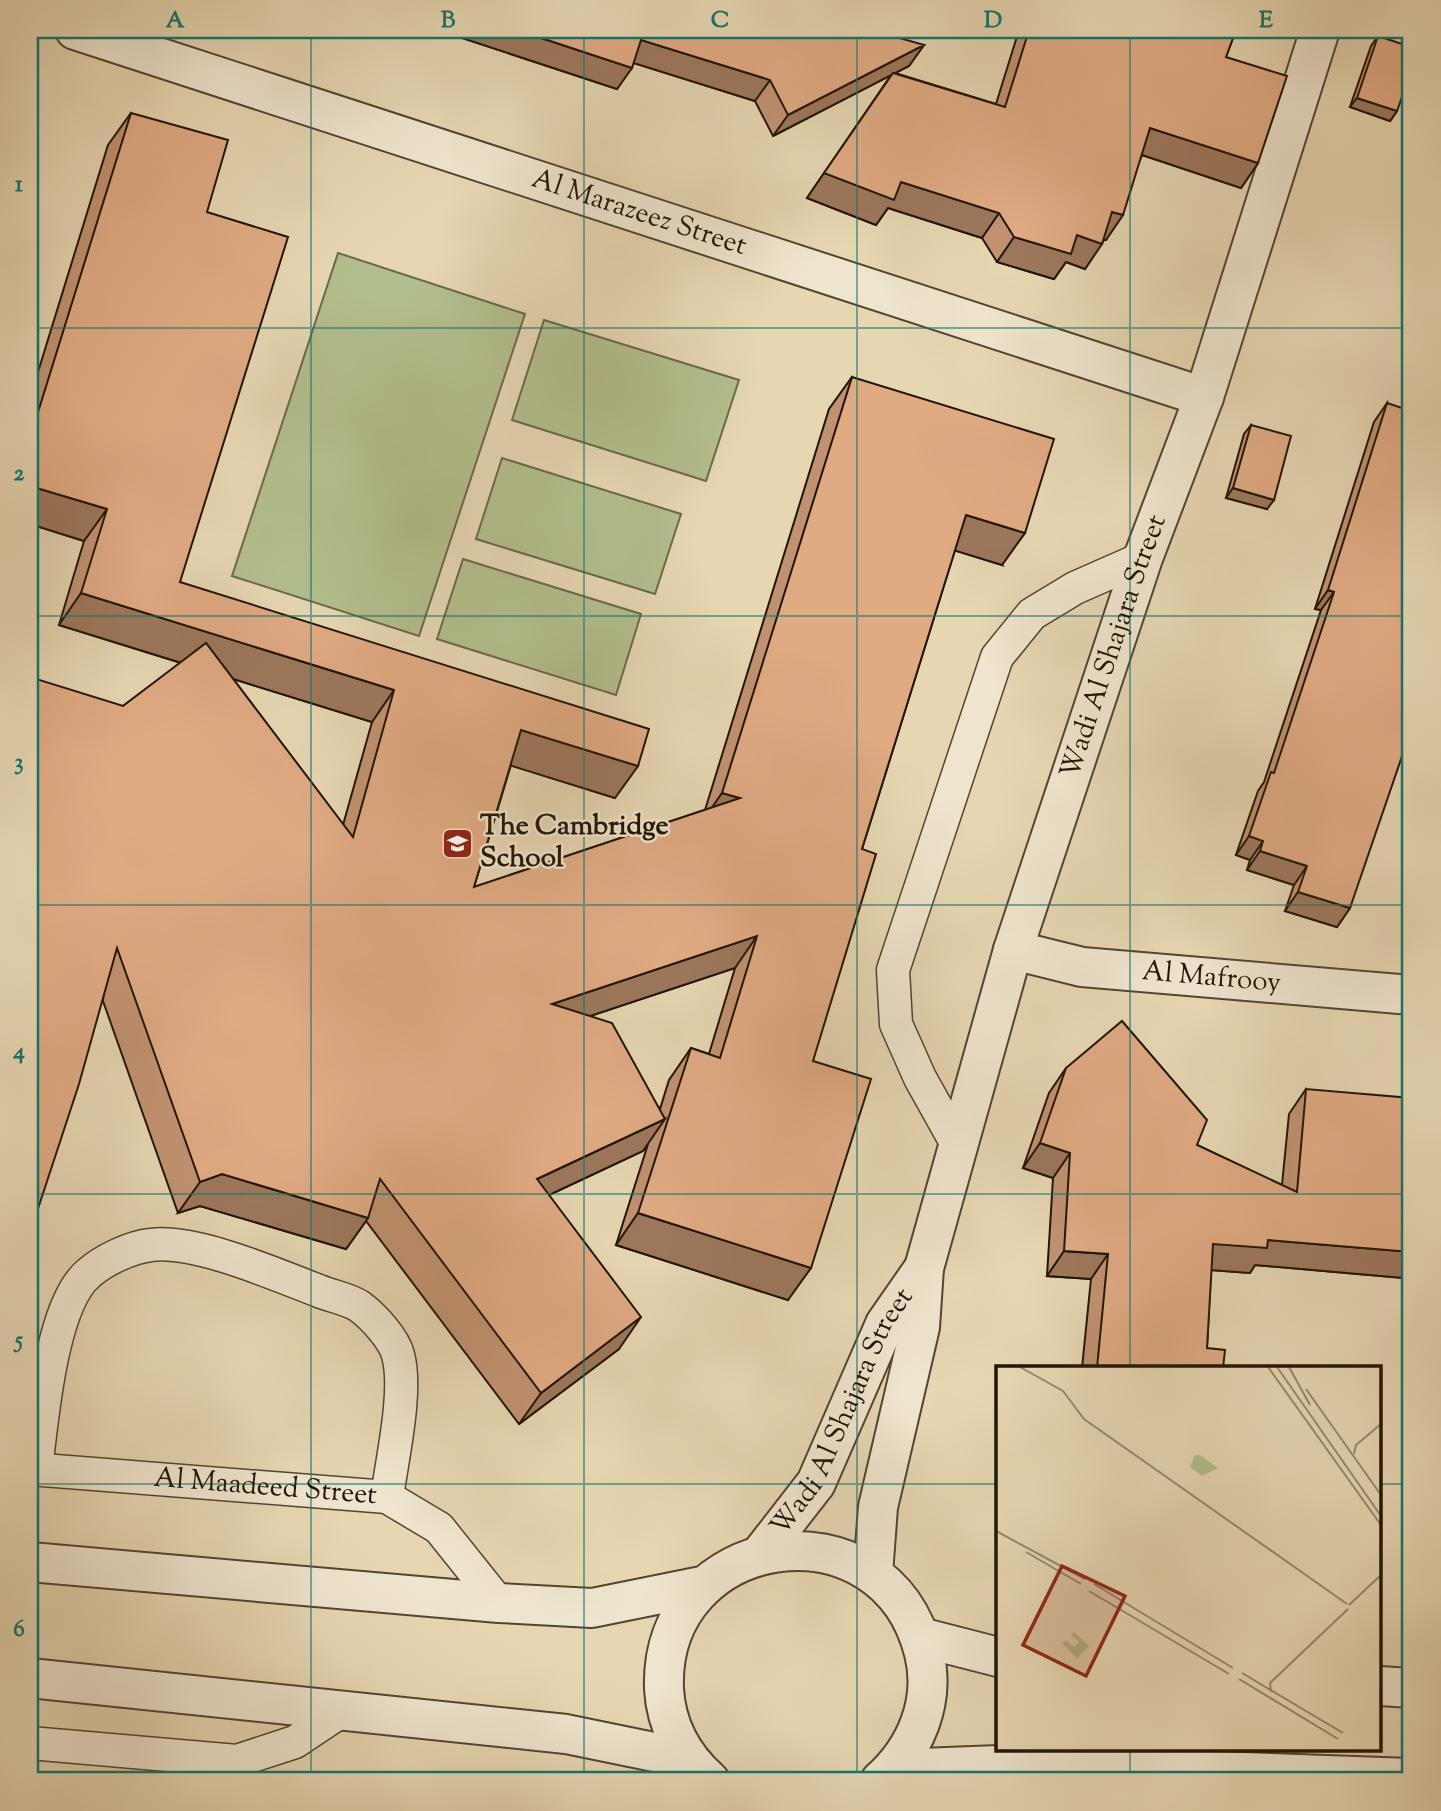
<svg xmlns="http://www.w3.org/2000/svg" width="1441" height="1811" font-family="'Sorts Mill Goudy',serif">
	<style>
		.green { fill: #b3be8d; stroke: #6a6a4a; stroke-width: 2 }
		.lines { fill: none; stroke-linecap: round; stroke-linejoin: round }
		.service-casing { stroke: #524532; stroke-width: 35 }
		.minor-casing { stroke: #524532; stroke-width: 42 }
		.tertiary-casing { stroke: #524532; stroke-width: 42 }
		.service { stroke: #efe4cd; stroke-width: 32 }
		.minor { stroke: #efe4cd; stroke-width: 38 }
		.tertiary { stroke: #efe4cd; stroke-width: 38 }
		.wall { fill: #c19271; stroke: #211507; stroke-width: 2; fill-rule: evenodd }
		.shaded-wall { fill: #9d775c; stroke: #211507; stroke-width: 2 }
		.building { fill: #e0aa83; stroke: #211507; stroke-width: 2 }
		.grid { fill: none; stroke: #0f766e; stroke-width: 2; stroke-opacity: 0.55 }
		.labels { text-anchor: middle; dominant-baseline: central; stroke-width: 5; stroke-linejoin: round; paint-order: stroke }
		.street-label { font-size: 28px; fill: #211507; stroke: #efe4cd }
		.poi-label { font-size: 28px; font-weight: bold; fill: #211507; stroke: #efe4cd; text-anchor: start }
		.inset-road { fill: none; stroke: #97896e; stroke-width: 2 }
		.view { fill: #8f2418; fill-opacity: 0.15; stroke: #8f2418; stroke-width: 3.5 }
		.inset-edge { fill: none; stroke: #211507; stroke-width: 3.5 }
		.neatline { fill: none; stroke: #0f766e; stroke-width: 2.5 }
		.grid-label { font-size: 23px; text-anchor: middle; font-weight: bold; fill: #0f766e }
	</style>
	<rect width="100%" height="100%" fill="#e6d6b2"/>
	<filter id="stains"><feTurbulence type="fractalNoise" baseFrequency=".00286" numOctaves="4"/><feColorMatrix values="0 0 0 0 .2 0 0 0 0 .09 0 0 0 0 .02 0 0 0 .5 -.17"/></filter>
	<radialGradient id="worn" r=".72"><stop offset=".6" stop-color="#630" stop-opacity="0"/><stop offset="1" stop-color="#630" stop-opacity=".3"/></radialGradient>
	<path class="green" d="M338 253 525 314 419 636 232 576Z
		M544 320 739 380 706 481 512 420Z
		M502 458 681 514 655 594 476 539Z
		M463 559 641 614 616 695 437 639Z"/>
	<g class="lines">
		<defs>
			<g id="service">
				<path d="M958 1146 920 1078 896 1024 893 970 997 657 1032 614 1075 588 1143 558"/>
				<path id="s1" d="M30 1469 387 1497 439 1528 499 1603"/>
				<path d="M36 1469C42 1421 51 1304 89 1273 104 1260 131 1247 151 1245 195 1239 277 1275 319 1291 331 1296 348 1299 359 1306 373 1316 394 1339 398 1355 408 1391 392 1459 387 1497"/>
				<path d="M30 1743 237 1761 295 1742 343 1710"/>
			</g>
			<g id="minor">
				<path id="s2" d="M75 30 1204 397"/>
				<path id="s3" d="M1013 950 1082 967 1411 995"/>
				<path id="s4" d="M760 1555 816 1483 885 1324 924 1268"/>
				<path id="s5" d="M873 1574 878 1507 920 1327 924 1268 1013 950 1143 558 1204 397 1320 30"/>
			</g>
			<path id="tertiary" d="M30 1562 499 1603 592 1608 706 1585
				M920 1637 998 1657
				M30 1678 566 1734 688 1759
				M1380 1686 1411 1688
				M894 1769 1023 1764 1411 1778
				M710 1781C683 1757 666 1725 664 1689 658 1530 885 1496 924 1653 936 1701 916 1749 880 1781"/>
		</defs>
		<use href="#service" class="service-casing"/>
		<use href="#minor" class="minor-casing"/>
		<use href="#tertiary" class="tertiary-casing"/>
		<use href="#service" class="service"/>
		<use href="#minor" class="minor"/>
		<use href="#tertiary" class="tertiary"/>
	</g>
	<path class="wall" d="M438 30 924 45 909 66 895 73 996 104 1019 30H1236L1226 57 1258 163 1241 188 1142 155 1106 240H1104L1085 269 1066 262 1054 279 997 262 982 238 888 208 876 225 807 198 891 75 773 136 755 101 634 63 617 89Z
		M1378 36 1397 111 1390 121 1350 107 1371 46Z
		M131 113 207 212 180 582 615 798 511 765 474 887 705 810 829 409 852 377 1002 565 955 550 862 849 813 1061 788 1300 616 1245 648 1144 643 1151 549 1195 619 1349 519 1424 366 1221 346 1249 200 1206 178 1213 103 1001 123 706 181 663 59 625 84 541 30 524V398L108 145ZM233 679 372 722 343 825ZM735 968 709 1054 691 1048 669 1080 660 1109 590 1016Z
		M1387 403 1350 908 1337 927 1285 911 1294 885 1247 870 1250 860 1236 855 1258 791 1264 782 1321 610 1315 609 1374 422Z
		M1251 425 1267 509 1226 498 1244 434Z
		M1066 1068 1197 1145 1282 1185 1289 1114 1306 1089 1404 1278 1255 1265 1250 1273 1211 1270 1207 1348 1223 1368H1082L1091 1279 1047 1276 1053 1178 1023 1168 1049 1093Z"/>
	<path class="shaded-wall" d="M438 30H517L632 68 617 89Z
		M641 40 770 80 755 101 627 61Z
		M924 45 909 66 773 136 788 115Z
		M1357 98 1397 111 1390 121 1350 107Z
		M1150 128 1258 163 1241 188 1133 152Z
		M824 173 901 182 999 213 982 238 888 208 876 225 807 198Z
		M1112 212 1123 215 1106 240 1095 237Z
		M1077 235 1102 244 1085 269 1066 262 1054 279 997 262 1014 237Z
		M30 486 107 509 84 541 30 524Z
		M1233 488 1274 500 1267 509 1226 498Z
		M966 515 1025 533 1002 565 943 547Z
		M1328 590 1334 592 1321 610 1315 609Z
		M81 593 394 690 372 722 59 625Z
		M521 730 638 766 615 798 499 762Z
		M722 793 740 798 700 825Z
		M1249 836 1263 841 1250 860 1236 855Z
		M1260 851 1307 866 1294 885 1247 870Z
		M1298 892 1350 908 1337 927 1285 911Z
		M757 936 735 968 530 1036 552 1004Z
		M665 1119 643 1151 515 1211 537 1179Z
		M1040 1143 1070 1153 1053 1178 1023 1168Z
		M222 1174 368 1218 346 1249 200 1206 178 1213 200 1182Z
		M638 1213 811 1268 788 1300 616 1245Z
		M1268 1240 1411 1252V1268L1404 1278 1255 1265 1250 1273 1196 1269 1213 1244Z
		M1064 1251 1108 1254 1091 1279 1047 1276Z
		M641 1317 619 1349 519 1424 541 1393Z"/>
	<path class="building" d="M517 30H872L924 45 788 115 770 80 641 40 632 68Z
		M1029 30H1236L1226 57 1287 76 1258 163 1150 128 1123 215 1112 212 1102 244 1077 235 1071 254 1014 237 999 213 901 182 894 200 824 173 893 73 1005 107Z
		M1378 36 1411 47V72L1397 111 1357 98Z
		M131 113 228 140 207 212 288 237 180 582 649 729 638 766 521 730 474 887 740 798 722 793 852 377 1054 439 1025 533 966 515 862 849 876 854 813 1061 871 1079 811 1268 638 1213 691 1048 720 1058 757 936 552 1004 612 1023 665 1119 537 1179 641 1317 541 1393 380 1179 368 1218 222 1174 200 1182 117 948 79 1084 30 1233V677L123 706 206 643 353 837 394 690 81 593 107 509 30 486V438Z
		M1387 403 1411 411V730L1350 908 1298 892 1307 866 1260 851 1263 841 1249 836 1271 772 1274 773 1334 592 1328 590Z
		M1251 425 1291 436 1274 500 1233 488Z
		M1122 1021 1207 1120 1197 1145 1297 1192 1306 1089 1411 1098V1252L1268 1240 1267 1248 1213 1244 1207 1348 1225 1350 1223 1368H1097L1108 1254 1064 1251 1070 1153 1040 1143 1066 1068Z"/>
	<path class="grid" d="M311 30V1781M584 30V1781M857 30V1781M1130 30V1368M30 328H1411M30 616H1411M30 905H1411M30 1194H1411M30 1484H998M1380 1484H1411M1130 1750V1781"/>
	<defs>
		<symbol id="school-square" viewBox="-11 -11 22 22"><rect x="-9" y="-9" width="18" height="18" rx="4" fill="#8f2418" stroke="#efe4cd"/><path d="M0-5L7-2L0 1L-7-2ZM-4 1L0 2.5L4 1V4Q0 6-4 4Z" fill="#fff"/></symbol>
	</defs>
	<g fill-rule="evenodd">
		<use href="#school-square" x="440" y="826" width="35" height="35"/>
	</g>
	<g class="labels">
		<g class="street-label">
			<text stroke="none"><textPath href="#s2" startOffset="593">Al Marazeez Street</textPath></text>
			<text stroke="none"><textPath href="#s5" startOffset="961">Wadi Al Shajara Street</textPath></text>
			<text stroke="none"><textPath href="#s3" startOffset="201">Al Mafrooy</textPath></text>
			<text stroke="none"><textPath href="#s4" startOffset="166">Wadi Al Shajara Street</textPath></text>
			<text stroke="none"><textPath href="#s1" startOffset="236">Al Maadeed Street</textPath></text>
		</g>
		<g class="poi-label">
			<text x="480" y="827">The Cambridge<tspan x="480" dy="32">School</tspan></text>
		</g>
	</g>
	<g transform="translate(996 1366)">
		<rect width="385" height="385" fill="#e6d6b2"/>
		<path d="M199 89H204L222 102 206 110 194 101ZM78 266 93 280 81 292 66 277 70 274 78 281 83 276 75 269Z" fill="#b3be8d"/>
		<path class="inset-road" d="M24 1 67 25 88 53 351 238M272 1 385 159M281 1 385 150M293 1 314 39M310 23 385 129M358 88 360 79 385 58M0 165 89 213M30 186 85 218M98 218 237 302M93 225 233 308M353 239 385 209M246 307 347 367M243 313 342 373M275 326 274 317 352 243"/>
		<path class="view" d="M66 200 129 230 90 310 27 279Z"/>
		<rect width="385" height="385" class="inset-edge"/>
	</g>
	<rect width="1441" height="1811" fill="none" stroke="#e6d6b2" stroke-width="77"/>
	<rect x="38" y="38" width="1364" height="1734" class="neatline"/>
	<g class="grid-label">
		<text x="175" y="27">A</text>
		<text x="448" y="27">B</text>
		<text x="720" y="27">C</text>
		<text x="993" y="27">D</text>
		<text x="1266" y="27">E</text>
		<text x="19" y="191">1</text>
		<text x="19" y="480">2</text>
		<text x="19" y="769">3</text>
		<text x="19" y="1058">4</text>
		<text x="19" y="1347">5</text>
		<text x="19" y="1636">6</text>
	</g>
	<rect width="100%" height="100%" filter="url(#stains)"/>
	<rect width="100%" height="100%" fill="url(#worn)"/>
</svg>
